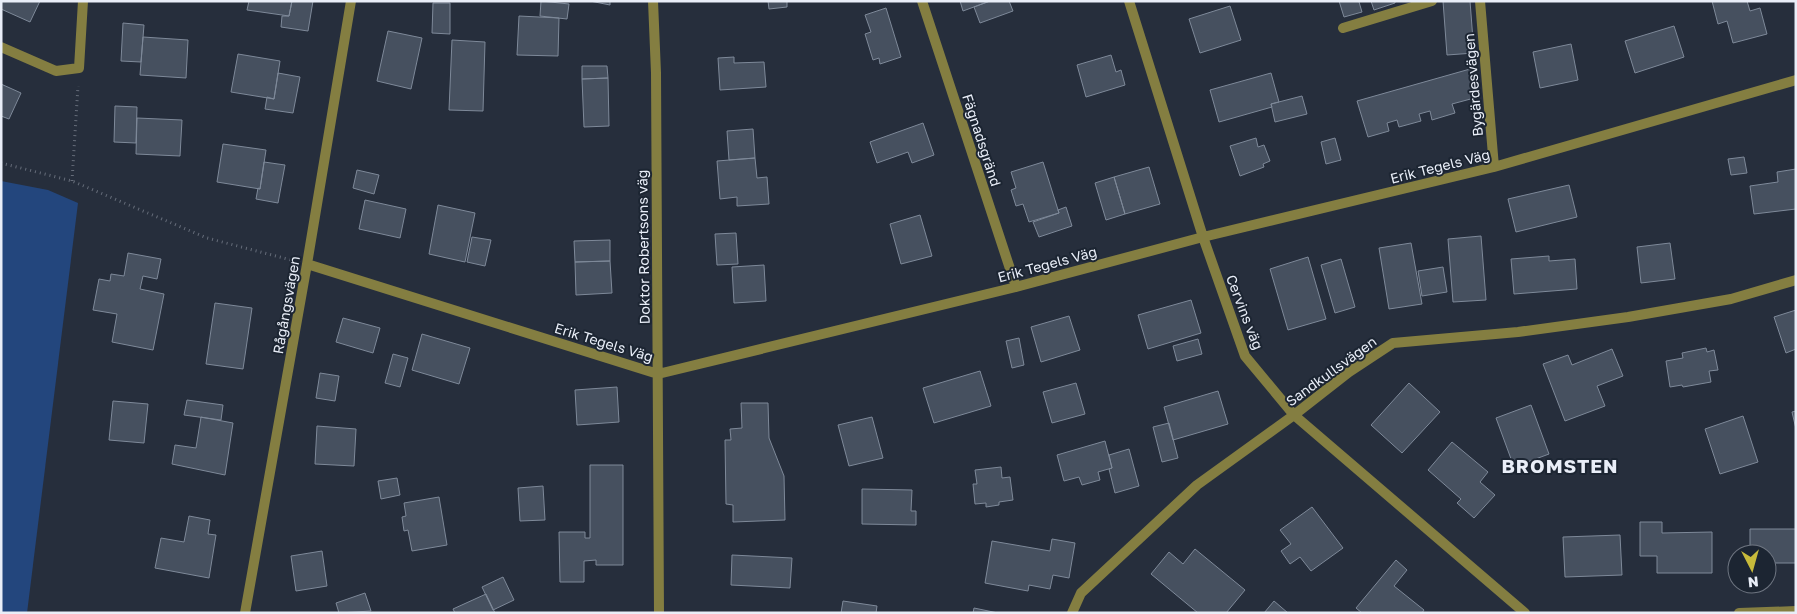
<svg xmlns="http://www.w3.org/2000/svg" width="1797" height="614" font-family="'Golos Text',sans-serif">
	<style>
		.green { fill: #23467d }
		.building { fill: #46505f; stroke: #7e8999 }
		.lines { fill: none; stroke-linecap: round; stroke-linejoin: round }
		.path { stroke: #666d7a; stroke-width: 3; stroke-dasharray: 1 4; stroke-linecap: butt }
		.lane { stroke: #847e41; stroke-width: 10 }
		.street { stroke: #847e41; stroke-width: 10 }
		.labels { text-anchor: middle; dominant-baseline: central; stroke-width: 4; stroke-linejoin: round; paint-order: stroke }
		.street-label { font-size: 14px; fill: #e9eef8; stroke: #1c2532 }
		.district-label { font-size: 19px; font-weight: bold; letter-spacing: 1px; fill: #e9eef8; stroke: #1c2532 }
	</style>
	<rect width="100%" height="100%" fill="#262e3c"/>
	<path class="green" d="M1 181 48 190 78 203 27 613H1Z"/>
	<path class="building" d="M1 1H40L30 22 1 9Z
		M249 1H292L289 16 247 10Z
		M292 1H313L308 31 281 27 282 16H289Z
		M541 1 569 4 567 19 540 16Z
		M590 1H610V5Z
		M768 1H787V7L769 9Z
		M960 1H990L963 11Z
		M990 1H1009L1013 11 980 23 974 7Z
		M1339 1H1362L1359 2 1362 12 1344 17Z
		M1371 1H1395V3L1374 10Z
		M1443 1H1470L1474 53 1447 55Z
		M1712 1H1747L1750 11 1760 8 1767 34 1733 43 1727 21 1718 24Z
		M433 3H450V34L432 33Z
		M1230 6 1241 40 1200 53 1189 19Z
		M886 8 901 57 880 64 879 58 873 60 865 34 871 32 865 15Z
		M519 16 559 18 558 56 517 55Z
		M123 23 144 25 141 62 121 61Z
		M1674 26 1684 57 1635 73 1625 41Z
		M388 31 422 38 411 89 377 81Z
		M143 37 188 40 186 78 140 75Z
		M452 40 485 42 483 111 449 110Z
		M1571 44 1578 80 1540 88 1533 52Z
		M238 54 280 61 274 99 231 92Z
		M1111 55 1116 72 1121 70 1125 85 1086 97 1077 65Z
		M734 57V63L764 62 766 87 720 90 718 58Z
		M582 66H607L608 78 582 79Z
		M1470 69 1478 97 1452 104 1455 113 1432 120 1430 111 1419 114 1421 121 1399 127 1397 120 1387 123 1389 131 1368 137 1357 101Z
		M278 73 300 77 293 113 265 109 267 97 274 99Z
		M1271 73 1279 102 1271 104 1272 107 1219 122 1210 90Z
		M608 78 609 126 584 127 582 79Z
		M1 84 21 93 9 119 1 116Z
		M1302 96 1307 114 1275 122 1271 104Z
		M115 106 137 107 136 143 114 142Z
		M137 118 182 120 180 156 136 154Z
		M923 123 934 155 912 163 908 152 877 163 870 142Z
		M753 129 755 158 729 160 727 131Z
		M1256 138 1258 147 1264 145 1270 161 1263 164 1264 167 1240 176 1230 146Z
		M1335 138 1341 160 1326 164 1321 142Z
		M223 144 266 150 260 189 217 182Z
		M1744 157 1747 173 1731 175 1728 159Z
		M755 158 757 178 767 177 769 204 737 206V197L720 199 717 161Z
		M264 162 285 165 278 203 256 199 258 188 260 189Z
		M1043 162 1059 213 1029 222 1023 204 1016 206 1011 190 1016 188 1011 172Z
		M1149 167 1160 204 1125 214 1114 177Z
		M1796 169V209L1754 214 1750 186 1778 182 1777 172Z
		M357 170 379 175 374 194 353 188Z
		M1114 177 1125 214 1106 220 1095 183Z
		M1569 185 1577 217 1516 232 1508 199Z
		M365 200 406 209 400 238 359 229Z
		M438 205 475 213 465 262 429 254Z
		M1066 207 1072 226 1039 237 1033 222 1059 213 1058 210Z
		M920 215 932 256 901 264 890 224Z
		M736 233 738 264 717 265 715 234Z
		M1481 236 1486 300 1453 302 1448 239Z
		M472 237 491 240 485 266 467 262Z
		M610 240V261L575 262 574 241Z
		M1411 243 1422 304 1389 309 1379 248Z
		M1670 243 1675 279 1641 283 1637 247Z
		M128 253 161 259 157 279 143 276 140 289 164 294 153 350 112 342 117 314 93 310 99 279 110 281 111 274 124 276Z
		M1549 256V261L1575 259 1577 289 1514 294 1511 259Z
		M1308 257 1326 319 1288 330 1270 269Z
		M1341 259 1355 307 1335 313 1321 265Z
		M610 261 612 293 576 295 575 262Z
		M764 265 766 301 734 303 732 267Z
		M1443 267 1447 292 1422 296 1418 271Z
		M1191 300 1201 333 1148 349 1138 315Z
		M215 303 252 308 243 369 206 364Z
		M1796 310V349L1786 353 1774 317Z
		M1069 316 1080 350 1041 362 1031 327Z
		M343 318 380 328 373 353 336 342Z
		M422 334 470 348 459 384 412 370Z
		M1019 338 1024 365 1012 368 1006 341Z
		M1198 339 1202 354 1177 361 1173 346Z
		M1706 348 1707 352 1714 350 1718 370 1709 371 1711 382 1683 387 1682 385 1670 387 1666 361 1683 358 1682 353Z
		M1612 349 1623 376 1597 386 1605 406 1565 421 1543 364 1568 355 1572 365Z
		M393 354 408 358 400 387 385 383Z
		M980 371 991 406 934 423 923 388Z
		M320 373 339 376 335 401 316 398Z
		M1076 383 1085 414 1052 423 1043 392Z
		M1409 383 1440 412 1402 453 1371 425Z
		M617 387 619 422 577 425 575 390Z
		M1218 391 1228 424 1173 440 1164 407Z
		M187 400 223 405 221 420 184 415Z
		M113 401 148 404 144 443 109 440Z
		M741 403H768L769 438 784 476 785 520 733 522V505L726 504 725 440H731L730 429 742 428Z
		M1531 405 1549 454 1514 467 1496 418Z
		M1796 411V429L1792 412Z
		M1743 416 1758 462 1720 474 1705 429Z
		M201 417 233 423 225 475 172 464 175 445 196 448Z
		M872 417 883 458 849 466 838 425Z
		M1169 423 1178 458 1162 462 1153 427Z
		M317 426 356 429 354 466 315 464Z
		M1105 441 1112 468 1098 472 1100 480 1082 485 1079 477 1064 481 1057 455Z
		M1452 442 1488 472 1480 482 1495 495 1474 518 1457 503 1461 499 1428 470Z
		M1129 449 1139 486 1115 493 1109 469 1112 468 1109 455Z
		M590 465H623V565H596V560L584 561V582H560L559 532H585V538H590Z
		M1001 467 1002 478 1010 477 1013 500 999 502V505L986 507V503L975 504 973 484H977L975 470Z
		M397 478 400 495 381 499 378 481Z
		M543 486 545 520 520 521 518 488Z
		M862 489 912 490 911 511H916V525L862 524Z
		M439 497 447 545 412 551 408 530 404 531 402 517 406 516 404 503Z
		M1312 507 1343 548 1311 571 1300 557 1290 564 1281 551 1291 544 1280 530Z
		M189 516 210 520 208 534 216 535 209 578 155 568 161 538 184 542Z
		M1640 522H1662V533L1712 532V573H1657V556H1640Z
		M1750 529H1796V563H1767V554H1750Z
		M1620 535 1622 575 1565 577 1563 537Z
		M1052 539 1075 543 1069 578 1053 575 1050 589 1029 585 1028 591 985 583 992 541 1050 551Z
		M1195 549 1245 590 1226 613H1198L1151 574 1169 552 1183 564Z
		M322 551 327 586 296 591 291 556Z
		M732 555 792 558 790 588 731 585Z
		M1396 560 1407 570 1394 586 1424 610 1422 613H1362L1356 608Z
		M503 577 514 600 493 610 482 587Z
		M365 593 371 611 339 613 336 603Z
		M486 594 495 613H455L453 609Z
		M843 601 877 606 876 613H841Z
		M1274 601 1288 613H1264Z
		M974 608 998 613H973Z"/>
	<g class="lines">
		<path class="path" d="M1 163 72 181 207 238 291 260
			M72 181 78 86"/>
		<path class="lane" d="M1343 28 1432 1"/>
		<path class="street" d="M653 1 656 73 659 613
			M922 1 1016 287
			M1129 1 1203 237 1245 356 1294 415 1525 613
			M1480 1 1494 167
			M1 47 56 71 79 68 83 1
			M307 264 658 374 1016 287 1203 237 1494 167 1796 80
			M245 613 307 264 351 1
			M1072 613 1081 593 1197 485 1294 415 1349 372 1393 343 1518 332 1628 317 1731 299 1796 280
			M1739 613 1796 611"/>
	</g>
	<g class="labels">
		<g class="street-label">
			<text transform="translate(1473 85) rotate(-95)">Bygärdesvägen</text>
			<text transform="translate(982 140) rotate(72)">Fägnadsgränd</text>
			<text transform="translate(1440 166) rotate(-14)">Erik Tegels Väg</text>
			<text transform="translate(643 247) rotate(-91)">Doktor Robertsons väg</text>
			<text transform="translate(1047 264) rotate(-15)">Erik Tegels Väg</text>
			<text transform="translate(286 305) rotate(-80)">Rågångsvägen</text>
			<text transform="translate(1245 312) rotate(69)">Cervins väg</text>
			<text transform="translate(604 342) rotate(17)">Erik Tegels Väg</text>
			<text transform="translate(1331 371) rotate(-36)">Sandkullsvägen</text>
		</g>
		<g class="district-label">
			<text x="1560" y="465">BROMSTEN</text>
		</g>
	</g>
	<rect width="1797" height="614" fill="none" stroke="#e9eef8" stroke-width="5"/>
	<g transform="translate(1752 569) rotate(174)"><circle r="24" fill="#1c2532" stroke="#6e7581"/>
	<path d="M0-4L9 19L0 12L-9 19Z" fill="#c8bb3b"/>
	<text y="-8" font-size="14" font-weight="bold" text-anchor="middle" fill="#e9eef8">N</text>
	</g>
</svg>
